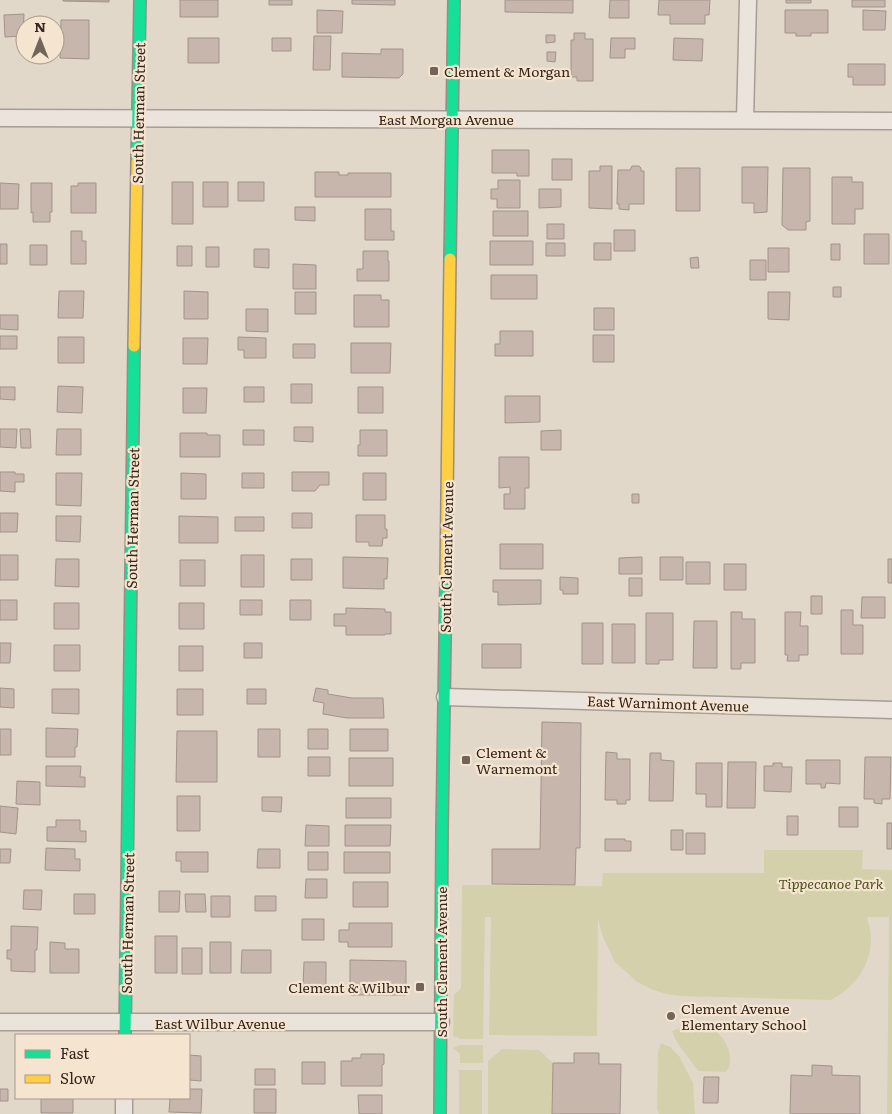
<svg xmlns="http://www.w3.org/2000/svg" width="892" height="1114" font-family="Literata,serif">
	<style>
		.green { fill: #d5d0ac }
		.building { fill: #c6b6ab; stroke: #a2938a }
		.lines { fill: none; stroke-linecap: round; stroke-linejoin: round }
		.street-casing { stroke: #a79d94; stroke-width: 19 }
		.fast-casing { stroke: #978d83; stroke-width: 14 }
		.slow-casing { stroke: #978d83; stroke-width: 14 }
		.street { stroke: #eae4dc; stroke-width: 16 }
		.fast { stroke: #16e098; stroke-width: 11 }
		.slow { stroke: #ffcf43; stroke-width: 11 }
		.poi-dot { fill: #726459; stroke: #f5e4cf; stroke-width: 2 }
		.labels { text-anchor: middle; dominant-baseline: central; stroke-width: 4.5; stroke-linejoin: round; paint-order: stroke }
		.poi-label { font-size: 14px; fill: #35251c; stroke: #f5e4cf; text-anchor: start }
		.street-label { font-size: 14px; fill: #35251c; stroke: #f5e4cf }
		.park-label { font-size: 14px; font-style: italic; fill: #4d5223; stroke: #f5e4cf }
	</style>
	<rect width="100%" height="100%" fill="#e2d8ca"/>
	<path class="green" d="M764 850H863L862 869 892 870V1114H887L889 917H867C868 924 871 930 871 937 871 966 856 986 831 1000L681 996 666 994 651 989 636 981 615 962 603 937 598 919 597 1036 489 1035 491 917H485L483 1039H460L453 1036 454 995 461 988 462 885 602 886 603 873H764Z
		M694 1026C699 1027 706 1027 710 1028 725 1034 737 1059 726 1072L698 1071C691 1060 675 1043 672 1031L682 1027Z
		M661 1043 670 1047 679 1056 693 1083 695 1114H659L657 1108 658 1052Z
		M459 1045H483V1063H460V1054L453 1048Z
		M502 1049 539 1050 553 1063 552 1114H488V1061Z
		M459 1070H482V1114H459Z"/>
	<path class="building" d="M63 0H109V2L63 1Z
		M180 0H218V17H180Z
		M269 0H292V5H269Z
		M352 0H395V5L352 4Z
		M505 0H573V13L505 12Z
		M610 0H629V18H609Z
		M659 0H710L709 15H705V24H670V15H658Z
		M786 0H811V3H786Z
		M852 0H885V7H852Z
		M317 10 343 11 342 33H317Z
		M785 10H828V33H811V36H796V33H785Z
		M863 10 886 11 885 30H863Z
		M24 14 23 36 5 37 4 15Z
		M61 20H89V59L60 58Z
		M574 33H585V39H593V81H577V77H571V40H574Z
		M546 35H555V42L546 43Z
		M314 36H331L330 70H313Z
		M188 38H219V63H188Z
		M272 38H291V51H272Z
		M611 38H635V49H625V58H610Z
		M674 38 703 39 702 61 673 60Z
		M381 49H403V74L399 78 342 77V53L381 54Z
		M547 52H556L555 62 547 61Z
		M848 64H885V85H853V77H848Z
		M492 150H529V176H517V173H492Z
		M552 159H572V180H552Z
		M600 166H612V209L589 208V171H600Z
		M632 166H639L641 168V171H644V204H629V210L619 209V204H617L618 170H630Z
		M742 167H768L767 212 754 213V203H742Z
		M676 168H700V211H676Z
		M783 168H810V221L806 222V230H788L782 225Z
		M315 172H339V175H348V173H391V197H315Z
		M832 177H852V182H863V209H855V224H832Z
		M498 180H520V208H497V199H491V189H498Z
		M172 182H193V224H172Z
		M203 182H228V207H203Z
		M238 182H264V201H238Z
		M0 183 19 184 18 209H0Z
		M31 183H52V212H50V222H33V212L31 213Z
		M78 183H96V213H71V186H78Z
		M539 189H561V207L539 208Z
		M295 207H315V221L295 220Z
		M365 209H391V231H394V240H365Z
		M493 211H528V236H493Z
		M547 224H564V239H547Z
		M614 230H635V251H614Z
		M71 231H82V241H86V264H71Z
		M864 234H889V264H864Z
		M490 241H533V265H490Z
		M546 243H565V256H546Z
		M594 243H611V260H594Z
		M0 244H7V264H0Z
		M831 244H840V260H831Z
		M30 245H47V265H30Z
		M177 246H192V266H177Z
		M206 247H219V267H206Z
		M768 248H789V272H768Z
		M254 249H269V268L254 267Z
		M363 251H388V261H389V281H357V269H363Z
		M698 257 699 268H691L690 258Z
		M750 260H766V280H750Z
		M293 264 316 265V289H293Z
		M491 275H537V299H491Z
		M833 287H841V297H833Z
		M59 291H84L83 318H58Z
		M184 291 208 292V319H184Z
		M295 292H316V314H295Z
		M768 292H790L789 320 768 319Z
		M354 295H381V300H389V327H354Z
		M594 308H614V330H594Z
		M246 309H268V332L246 331Z
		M0 315H18V330L0 329Z
		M500 331H533V356H495V344H500Z
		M593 335H614V362H593Z
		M0 336H17V349H0Z
		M58 337H84V363H58Z
		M238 337 266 338V358H244V350H238Z
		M183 338H208L207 364H183Z
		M351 343H391L390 373H351Z
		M293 344H315V358H293Z
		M291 384H312V403H291Z
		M58 386 83 387 82 413 57 412Z
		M0 387H15V400L0 399Z
		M244 387H264V402H244Z
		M358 387H383V413H358Z
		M183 388H207L206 413H183Z
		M505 396H540V422L505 423Z
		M294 427H313V442L294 441Z
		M0 429H17L16 448 0 447Z
		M20 429H30L31 448H21Z
		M57 429H81V455H56Z
		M243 430H264V445H243Z
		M360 430H387V456H358V445H360Z
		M561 430V450H541V431Z
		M180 433H207V435H220V457H180Z
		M499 457H529V488H525V509H504V494H510V487L499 488Z
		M0 472H15V474H24V482H15V492L0 491Z
		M292 472H329V485H320L315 491H292Z
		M56 473H82L81 506 56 505Z
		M181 473 206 474V499H181Z
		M242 473H264V488H242Z
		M363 473H386V500H363Z
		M632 494H639V503H632Z
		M0 513H18L17 532H0Z
		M292 513H312V528H292Z
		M356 515H385V529H387V538H383L382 546H369V542H356Z
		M56 516H81L80 542 56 541Z
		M179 516 218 517V543H179Z
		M235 517H264V531H235Z
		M500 544H543V569H500Z
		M0 555H18V580H0Z
		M241 555H264V587H241Z
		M343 557 388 558 387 579H384V589L343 588Z
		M642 557V574H619V558Z
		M660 557H683V580H660Z
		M56 559H79V587L55 586Z
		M291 559H312V580H291Z
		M888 559H892V583H888Z
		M180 560H205V586H180Z
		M686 562H710V584H686Z
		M724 564H746V590H724Z
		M560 577 578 578V594H563V590H560Z
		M629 578H642V596H629Z
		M493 580H541V604L498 605V592H493Z
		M811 596H822V614H811Z
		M862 597H885V618H861Z
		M0 600H17V620H0Z
		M240 600H262V615H240Z
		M290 600H311V620H290Z
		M54 603H79V629H54Z
		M179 603H204V629H179Z
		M346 608 385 609V612H391V634H385V635H346V626H334V614H346Z
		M841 610H853V625H863V654H841Z
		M731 612H742V619H755V663H741V669H731Z
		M785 612H801L800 626H808V655H799V661H787L788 655H785Z
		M646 613H673V660H659V664H646Z
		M694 621H717V668H693Z
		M582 623H603V664H582Z
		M612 624H635V663H612Z
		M0 643H11L10 663H0Z
		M244 643H262V658H244Z
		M482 644H521V668H482Z
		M54 645H80V671H54Z
		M179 646H203V671H179Z
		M0 688 14 689V708L0 707Z
		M316 688 328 690V694L352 698H383L384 718H347L323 714 324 703 313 701Z
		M52 689H79V714L52 713Z
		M177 689H203V715H177Z
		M247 689H266V704H247Z
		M542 722 581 723 580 848H576L575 885 492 884V849H540Z
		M46 728 78 729 77 747H75V757H46Z
		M0 729H11V755H0Z
		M258 729H280V757H258Z
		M308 729H328V749H308Z
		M350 729H388V751H350Z
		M177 731H217V782H176Z
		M606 752 617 753V759H630V800H626V804H617V800H605Z
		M650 753H661V760L674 761 673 801H649Z
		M308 757H330V776H308Z
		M865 757H891L890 799H882V804L874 803V799H864Z
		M349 758H393V786H349Z
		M806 760H840V784L826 783 825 788H821V784H806Z
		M728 762H756L755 808H727Z
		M696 763H722V807H706V794H696Z
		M773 763H782V767H792L791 792 764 791V766H773Z
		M46 766H81L80 777H85V787L46 786Z
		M17 781 40 782V805L16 804Z
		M177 796H200V831H177Z
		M262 797H282L281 812 262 811Z
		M346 798H391V818H346Z
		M0 806 18 808 16 834 0 832Z
		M839 807H858V827H839Z
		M787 816H798V835H787Z
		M56 820H80V831H86V842L47 841V827H56Z
		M887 823H892V849H887Z
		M306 825 329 826V846H305Z
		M345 825H391L390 846H345Z
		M671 830H683V850H671Z
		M686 833H705V854H686Z
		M605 839H625V841H631V851H605Z
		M46 848 75 849V859H80V871L45 870Z
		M0 849H11L10 863H0Z
		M258 849H280V868H257Z
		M176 852H208V872H181V861H176Z
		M308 852H328V870H308Z
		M344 852H390V873H344Z
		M306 879H327V898H305Z
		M353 882H388V907H353Z
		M24 890H42L41 910 23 909Z
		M159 891H180L179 912H159Z
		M74 894H95V914H74Z
		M185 894H205L206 912H186Z
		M211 896H230V917H211Z
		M255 896H276V911H255Z
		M302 919H324V940H302Z
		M349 923H392V947H348V942H339V930H349Z
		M11 926 38 927 37 950H35V972L11 971V959H7V950H11Z
		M155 936H177V973H155Z
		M50 942 65 943V949H79V973H50Z
		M210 942H231V973H210Z
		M182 948H202V974H182Z
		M242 950H271V973H241Z
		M350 960 406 961V995H350Z
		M304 962H326V986H303Z
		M574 1053H599V1064H621L620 1114H552L553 1063H574Z
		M361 1054H384V1064L382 1065V1086H341V1061H352V1058H361Z
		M189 1055 201 1056V1081L189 1080Z
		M302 1062H325V1084H302Z
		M812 1065 832 1066V1075L860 1076V1114H790L791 1075 812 1076Z
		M255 1069H275V1085H255Z
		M704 1077H719L718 1103H703Z
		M0 1089H8V1101H0Z
		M189 1089H202L201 1113 169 1112 170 1098H189Z
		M254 1089H276V1113H254Z
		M358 1095H382V1114H359Z
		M41 1098H73V1113H41Z"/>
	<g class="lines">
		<defs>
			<path id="street" d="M0 118 892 121
				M745 120 748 0
				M445 697 892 710
				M0 1022H441
				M124 1114V1098"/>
			<path id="fast" d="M137 162 140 0
				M450 259 454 0
				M125 1035 134 346
				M440 1114 442 830 446 577"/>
			<path id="slow" d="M134 346 137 162
				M446 577 450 259"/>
		</defs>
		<use href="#street" class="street-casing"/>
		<use href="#fast" class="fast-casing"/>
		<use href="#slow" class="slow-casing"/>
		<use href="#street" class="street"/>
		<use href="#fast" class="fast"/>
		<use href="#slow" class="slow"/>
	</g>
	<g class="poi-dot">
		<rect x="429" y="66" width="10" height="10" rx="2.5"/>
		<rect x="461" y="755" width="10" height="10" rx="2.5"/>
		<rect x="415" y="982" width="10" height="10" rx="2.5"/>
		<circle cx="671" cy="1016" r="5"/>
	</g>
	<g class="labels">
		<g class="poi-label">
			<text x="444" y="71">Clement &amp; Morgan</text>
			<text x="476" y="752">Clement &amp;<tspan x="476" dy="16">Warnemont</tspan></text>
			<text x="410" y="987" text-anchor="end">Clement &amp; Wilbur</text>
			<text x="681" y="1008">Clement Avenue<tspan x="681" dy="16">Elementary School</tspan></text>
		</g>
		<g class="street-label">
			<text transform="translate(138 113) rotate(-89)">South Herman Street</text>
			<text x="446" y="119">East Morgan Avenue</text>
			<text transform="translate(132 518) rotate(-89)">South Herman Street</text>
			<text transform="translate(446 557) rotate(-89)">South Clement Avenue</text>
			<text transform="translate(668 703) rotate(2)">East Warnimont Avenue</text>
			<text transform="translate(127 923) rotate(-89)">South Herman Street</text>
			<text transform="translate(441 962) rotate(-90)">South Clement Avenue</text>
			<text x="220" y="1023">East Wilbur Avenue</text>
		</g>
		<g class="park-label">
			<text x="831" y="883">Tippecanoe Park</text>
		</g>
	</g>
	<rect x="15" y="1034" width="175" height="65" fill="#f5e4cf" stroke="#a89887"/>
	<rect x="25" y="1050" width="25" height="8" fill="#16e098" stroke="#a89887"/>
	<text x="60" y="1059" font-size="15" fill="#35251c">Fast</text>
	<rect x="25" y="1075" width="25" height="8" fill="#ffcf43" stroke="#a89887"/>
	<text x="60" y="1084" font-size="15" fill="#35251c">Slow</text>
	<g transform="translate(40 40)"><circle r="24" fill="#f5e4cf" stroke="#a89887"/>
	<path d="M0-4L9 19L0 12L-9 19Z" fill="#726459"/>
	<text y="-8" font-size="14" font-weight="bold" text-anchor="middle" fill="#35251c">N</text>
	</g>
</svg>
